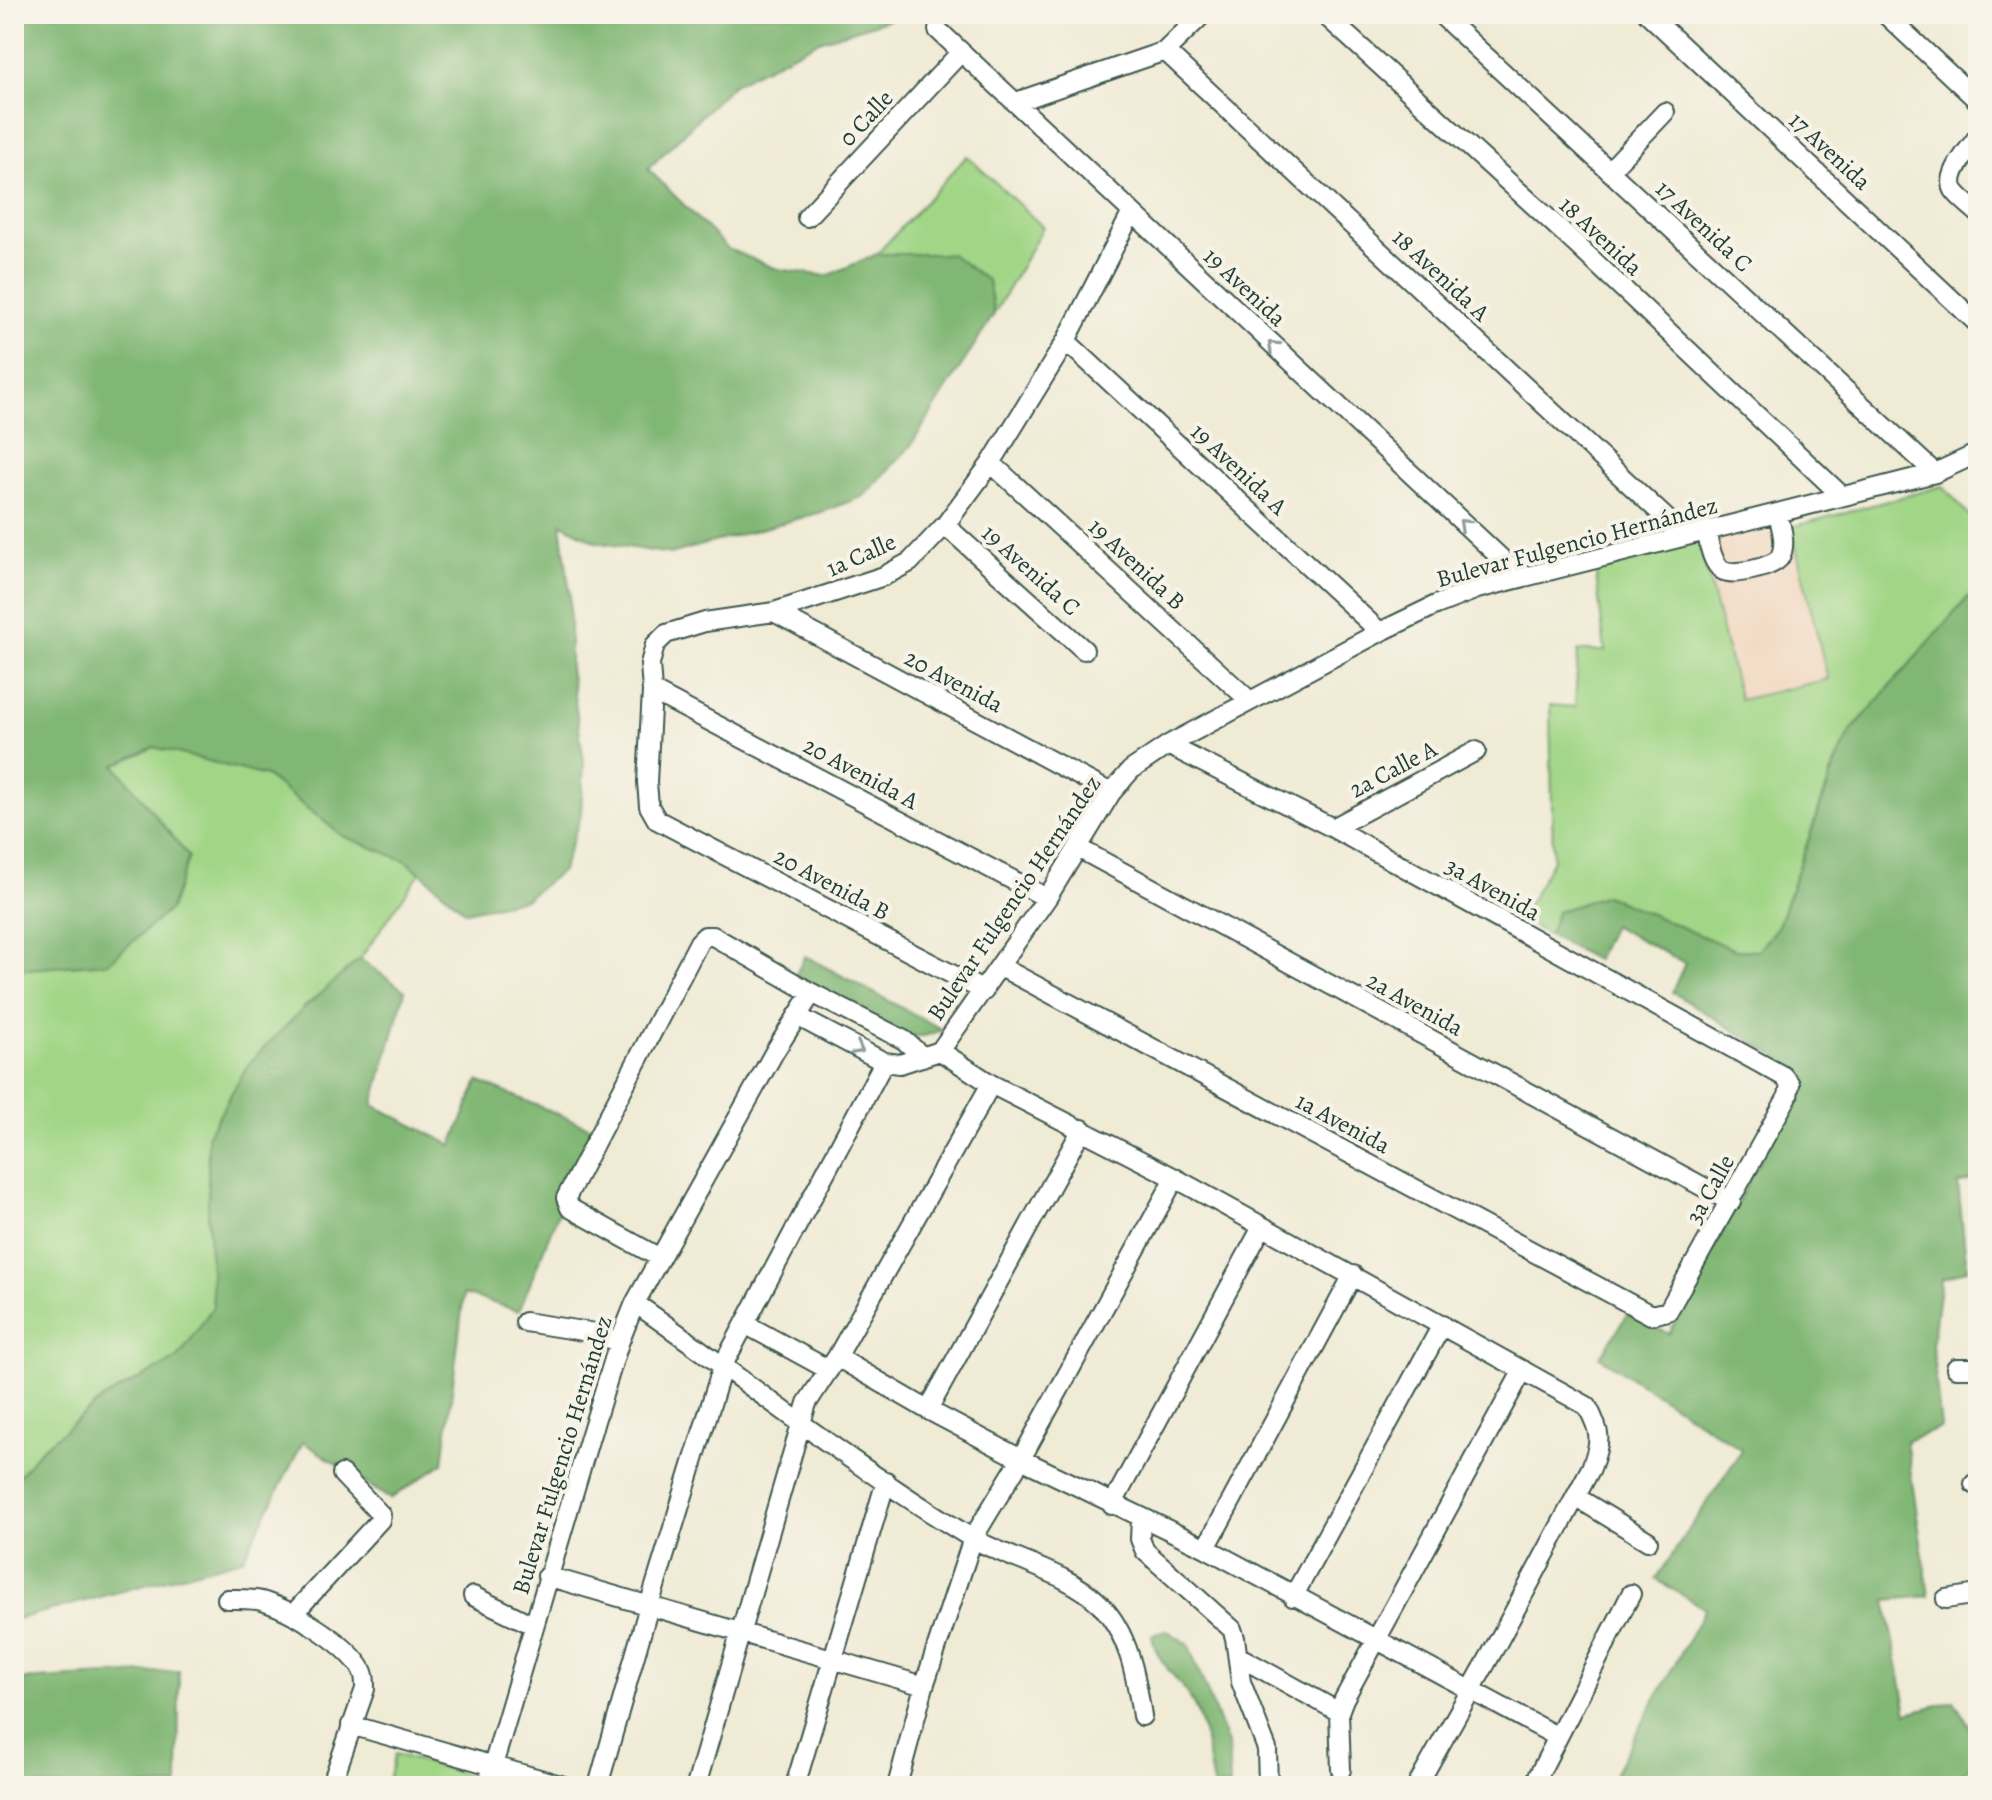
<svg xmlns="http://www.w3.org/2000/svg" width="1992" height="1800" font-family="Alegreya,serif">
	<style>
		.built { fill: #f1d5bd }
		.green { fill: #a2d687; stroke: #608a5e; stroke-width: 2 }
		.forest { fill: #81b774; stroke: #507a54; stroke-width: 2 }
		.lines { fill: none; stroke-linecap: round; stroke-linejoin: round }
		.minor-casing { stroke: #3e574c; stroke-width: 22 }
		.minor { stroke: #fff; stroke-width: 18 }
		.oneway { stroke: #8f9e9a }
		.labels { text-anchor: middle; dominant-baseline: central; stroke-width: 8; stroke-linejoin: round; paint-order: stroke }
		.street-label { font-size: 24px; fill: #1f3d34; stroke: #f7f3e8 }
	</style>
	<rect width="100%" height="100%" fill="#f7f3e8"/>
	<filter id="ink" filterUnits="userSpaceOnUse"><feTurbulence type="fractalNoise" baseFrequency=".0125" numOctaves="2"/><feDisplacementMap in="SourceGraphic" scale="16" xChannelSelector="R" yChannelSelector="G"/><feConvolveMatrix kernelMatrix="1 2 1 2 8 2 1 2 1" color-interpolation-filters="sRGB"/></filter>
	<filter id="wash" filterUnits="userSpaceOnUse"><feTurbulence type="fractalNoise" baseFrequency=".006" numOctaves="4" result="noise"/><feDisplacementMap in="SourceGraphic" scale="32" xChannelSelector="R" yChannelSelector="G"/><feGaussianBlur stdDeviation="1.8" result="paint"/><feColorMatrix in="noise" values="0 0 0 0 0 0 0 0 0 0 0 0 0 0 0 0 0 1.4 0 .05"/><feComposite in="paint" operator="in"/></filter>
	<g filter="url(#wash)">
		<rect width="100%" height="100%" fill="#f0ebd5"/>
		<path class="built" d="M1791 527 1828 679 1740 700 1699 542Z"/>
		<path class="green" d="M967 156 1043 227 994 314 988 281 951 254H877Z
			M1943 486 1978 526V586L1851 731 1835 763 1778 926 1758 951 1735 950 1605 895 1557 912 1549 935 1520 919 1553 860 1550 705 1575 707 1578 651H1605L1595 566 1699 542 1740 700 1828 679 1791 527Z
			M154 747 266 776 343 836 407 861 420 873 360 959 306 1006 249 1063 208 1134V1215L213 1307 178 1358 104 1398 40 1450 14 1482V970L108 963 139 797 114 765Z
			M395 1754 475 1777 472 1786H386Z"/>
		<path class="forest" d="M14 14H906L816 42 732 85 648 169 728 249 777 269 827 276 877 254H951L988 281 994 314 910 447 864 496 822 512 670 554 596 542 561 523 570 595V668L584 762 581 815 562 871 525 899 466 912 407 861 343 836 266 776 154 747 115 765 189 857 170 909 108 963 14 970Z
			M1978 586V1178L1958 1184 1967 1269 1941 1279 1932 1345 1941 1428 1906 1441 1929 1596 1886 1600 1907 1713 1954 1701 1978 1740V1761L1961 1774 1971 1786H1608L1705 1609 1656 1579 1742 1450 1600 1357 1628 1314 1669 1334 1805 1074 1672 992 1685 963 1612 925 1596 960 1549 935 1557 912 1605 895 1735 950 1758 951 1778 926 1836 763 1851 731Z
			M805 956 943 1030 924 1036H903L795 976Z
			M360 959 405 991 373 1105 452 1145 478 1081 592 1128 519 1311 464 1294 443 1463 390 1499 303 1442 243 1559 14 1620V1482L40 1450 104 1398 178 1358 213 1307 208 1215V1135L249 1063 306 1006Z
			M1166 1630 1188 1644 1228 1744 1230 1786H1213C1208 1760 1205 1729 1194 1705 1182 1680 1155 1663 1152 1635Z
			M14 1650 20 1680 179 1671 178 1786H14Z"/>
	</g>
	<g filter="url(#ink)">
		<g class="lines">
			<defs>
				<path id="minor" d="M1324 14 1562 231 1842 496
					M1440 14 1935 473
					M1648 14 1978 324
					M1885 14 1978 101
					M938 30 1521 577
					M1165 51 1684 535
					M1016 102 1165 51 1203 14
					M1978 136C1970 149 1945 174 1954 190 1959 198 1971 206 1978 213
					M1609 171 1665 112
					M807 217 961 52
					M1066 341 1380 632
					M991 463 1250 701
					M945 525 1084 650
					M1706 530C1709 542 1711 562 1722 570 1731 577 1775 567 1780 557 1787 544 1781 527 1778 514
					M774 612 1111 793
					M652 691 1047 898
					M1333 828 1476 751
					M1078 848 1731 1202
					M1001 967 1651 1315 1668 1311 1788 1096 1790 1084 1783 1076 1333 828 1168 745
					M984 991 657 820 649 806 647 782 652 691 650 664 655 645 666 634 705 622 774 612 884 576 910 562 945 525 991 463 1066 341 1131 214
					M797 1016 884 1062 900 1064 940 1051 1047 898 1111 793 1131 770 1168 745 1380 632 1436 605 1477 589 1935 473 1978 453
					M940 1051 991 1084 1175 1178 1587 1406C1601 1432 1602 1440 1591 1468L1499 1640 1417 1786
					M660 1258 570 1208 566 1198 699 942 705 936H713L812 993 904 1040 923 1057
					M635 1303C746 1381 854 1467 970 1537 1010 1560 1068 1572 1100 1604 1129 1634 1136 1676 1142 1716
					M525 1322 595 1333 619 1343
					M745 1324 829 1370
					M837 1357 928 1410 1021 1459 1206 1548 1558 1737 1631 1594
					M1956 1368H1978
					M928 1410 1082 1129
					M1974 1484 1978 1483
					M1576 1497 1648 1541
					M1112 1505 1262 1227
					M1141 1519 1140 1539 1145 1551 1232 1629 1235 1638 1241 1682 1267 1749 1268 1786
					M1206 1548 1353 1275
					M547 1576 924 1686
					M473 1596 533 1625
					M1293 1597 1442 1325
					M227 1599C239 1599 254 1598 265 1602 293 1611 342 1641 359 1665 365 1673 365 1680 365 1689L331 1786
					M1946 1599 1978 1594
					M294 1613 380 1520 381 1515 342 1474
					M1238 1656 1339 1712 1344 1699 1523 1370
					M1339 1712 1341 1770
					M351 1725 564 1786
					M487 1786 590 1437 619 1343 635 1303 775 1051 812 993
					M598 1786 649 1606 723 1365 884 1062
					M696 1786 807 1403 837 1357 991 1084
					M795 1786 886 1481
					M897 1786 924 1686 973 1538 1021 1459 1175 1178
					M1533 1786 1558 1737"/>
			</defs>
			<use href="#minor" class="minor-casing"/>
			<use href="#minor" class="minor"/>
		</g>
		<defs><path id="oneway-chevron" d="M-2-3.5L2.5 0L-2 3.5" fill="none" stroke-width="1.6" stroke-linecap="round" stroke-linejoin="round" transform="scale(2)"/></defs>
		<g class="oneway">
			<use href="#oneway-chevron" transform="translate(1273 346) rotate(-137)"/>
			<use href="#oneway-chevron" transform="translate(1464 524) rotate(-137)"/>
			<use href="#oneway-chevron" transform="translate(858 1049) rotate(28)"/>
		</g>
	</g>
	<g class="labels">
		<g class="street-label">
			<text transform="translate(866 118) rotate(-47)">0 Calle</text>
			<text transform="translate(1830 151) rotate(43)">17 Avenida</text>
			<text transform="translate(1704 226) rotate(43)">17 Avenida C</text>
			<text transform="translate(1601 236) rotate(43)">18 Avenida</text>
			<text transform="translate(1441 275) rotate(43)">18 Avenida A</text>
			<text transform="translate(1245 287) rotate(43)">19 Avenida</text>
			<text transform="translate(1239 469) rotate(43)">19 Avenida A</text>
			<text transform="translate(1577 542) rotate(-15)">Bulevar Fulgencio Hernández</text>
			<text transform="translate(861 555) rotate(-24)">1a Calle</text>
			<text transform="translate(1137 564) rotate(43)">19 Avenida B</text>
			<text transform="translate(1031 570) rotate(42)">19 Avenida C</text>
			<text transform="translate(954 681) rotate(28)">20 Avenida</text>
			<text transform="translate(1393 769) rotate(-28)">2a Calle A</text>
			<text transform="translate(861 773) rotate(28)">20 Avenida A</text>
			<text transform="translate(832 884) rotate(28)">20 Avenida B</text>
			<text transform="translate(1493 889) rotate(29)">3a Avenida</text>
			<text transform="translate(1014 898) rotate(-56)">Bulevar Fulgencio Hernández</text>
			<text transform="translate(1415 1004) rotate(29)">2a Avenida</text>
			<text transform="translate(1343 1123) rotate(28)">1a Avenida</text>
			<text transform="translate(1710 1189) rotate(-61)">3a Calle</text>
			<text transform="translate(562 1455) rotate(-73)">Bulevar Fulgencio Hernández</text>
		</g>
	</g>
	<rect width="1992" height="1800" fill="none" stroke="#f7f3e8" stroke-width="48"/>
</svg>
